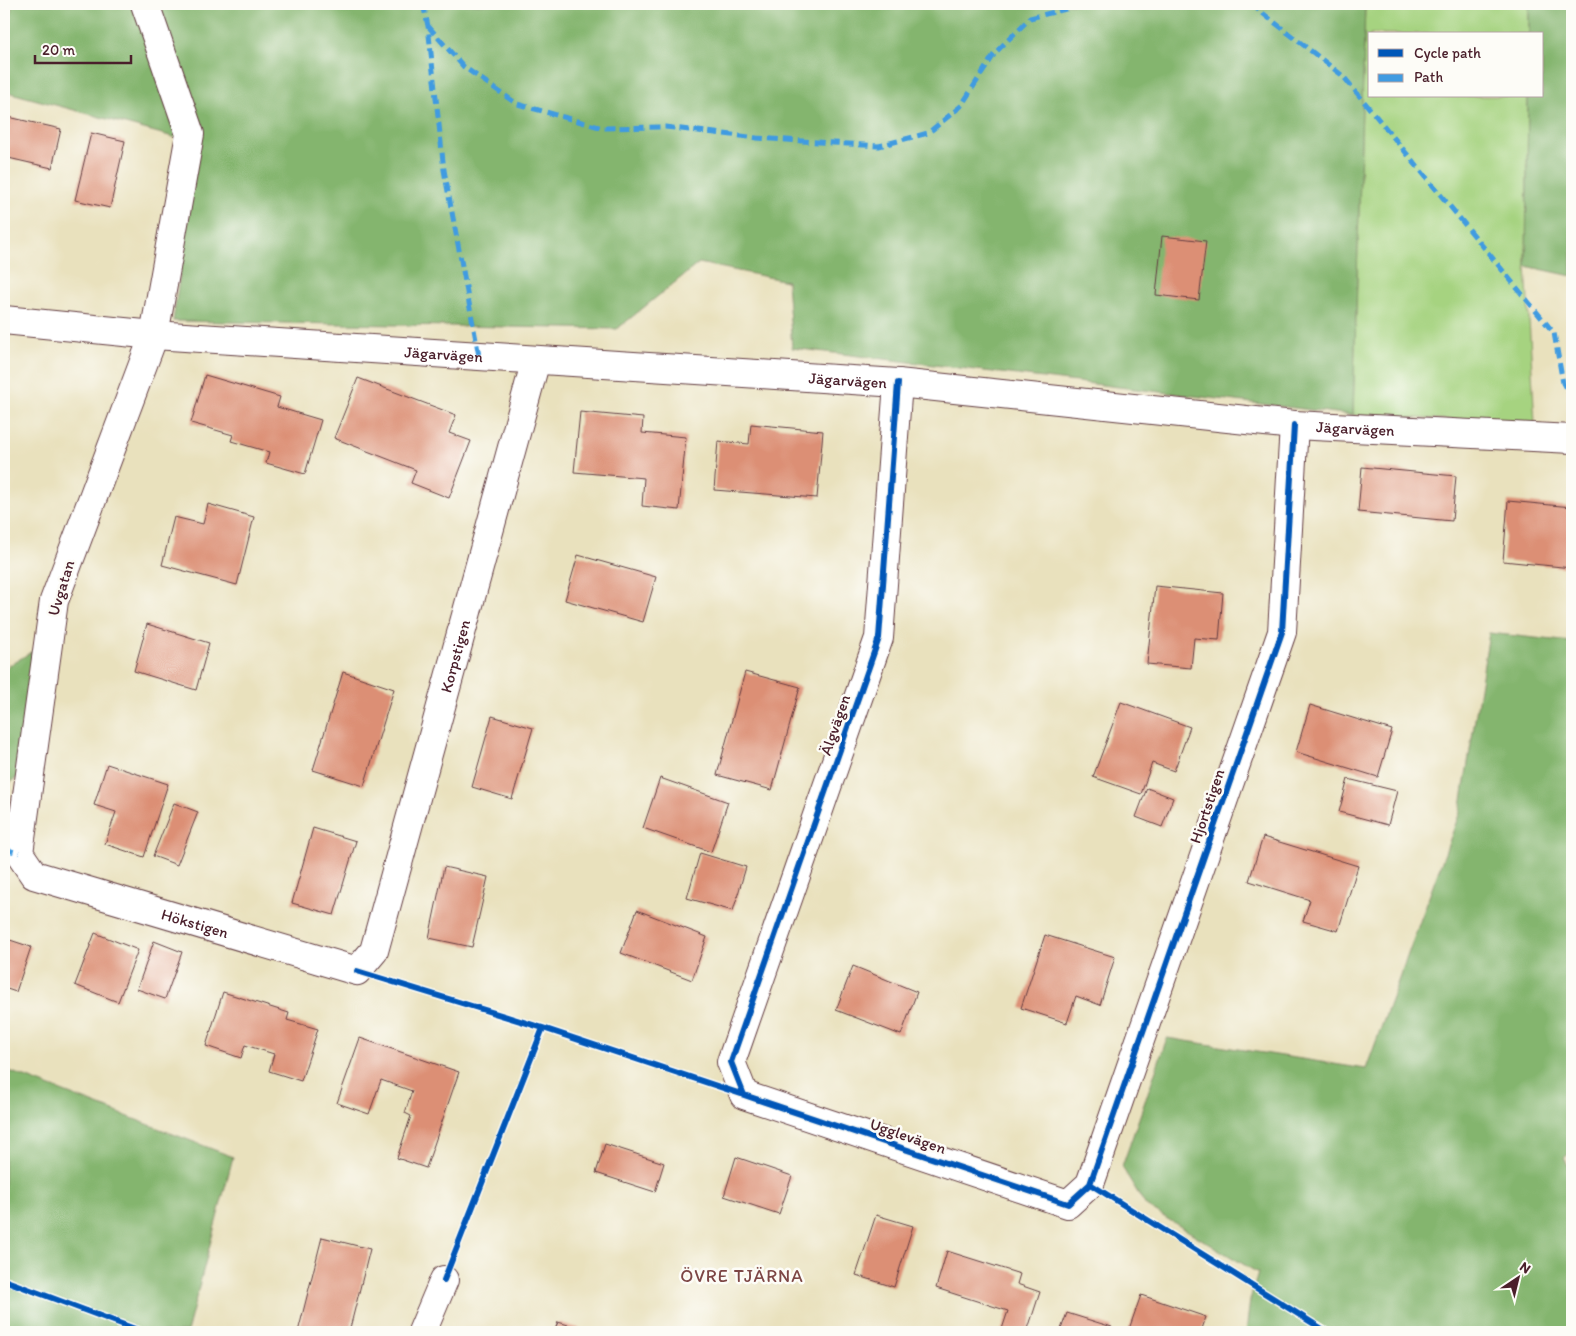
<svg xmlns="http://www.w3.org/2000/svg" width="1576" height="1336" font-family="Itim,sans-serif">
	<style>
		.green { fill: #a6d380; stroke: #787956 }
		.forest { fill: #84b56e; stroke: #676a4c }
		.building { fill: #dc8f75 }
		.lines { fill: none; stroke-linecap: round; stroke-linejoin: round }
		.minor-casing { stroke: #623c41; stroke-width: 30 }
		.minor { stroke: #fff; stroke-width: 28 }
		.quiet { stroke: #409be1; stroke-width: 5; stroke-dasharray: 10 5; stroke-linecap: butt }
		.cycleway-casing { stroke: #fdfcf7; stroke-width: 9 }
		.cycleway { stroke: #0057b8; stroke-width: 6 }
		.labels { text-anchor: middle; dominant-baseline: central; stroke-width: 5; stroke-linejoin: round; paint-order: stroke }
		.street-label { font-size: 16px; fill: #4a1f2b; stroke: #fdfcf7 }
		.neighbourhood-label { font-size: 18px; letter-spacing: 1px; fill: #7d4645; stroke: #fdfcf7 }
	</style>
	<rect width="100%" height="100%" fill="#fdfcf7"/>
	<filter id="ink" filterUnits="userSpaceOnUse"><feTurbulence type="fractalNoise" baseFrequency=".02" numOctaves="2"/><feDisplacementMap in="SourceGraphic" scale="10" xChannelSelector="R" yChannelSelector="G"/><feConvolveMatrix kernelMatrix="1 2 1 2 8 2 1 2 1" color-interpolation-filters="sRGB"/></filter>
	<filter id="wash" filterUnits="userSpaceOnUse"><feTurbulence type="fractalNoise" baseFrequency=".0096" numOctaves="4" result="noise"/><feDisplacementMap in="SourceGraphic" scale="20" xChannelSelector="R" yChannelSelector="G"/><feGaussianBlur stdDeviation="1.12" result="paint"/><feColorMatrix in="noise" values="0 0 0 0 0 0 0 0 0 0 0 0 0 0 0 0 0 1.4 0 .05"/><feComposite in="paint" operator="in"/></filter>
	<g filter="url(#wash)">
		<rect width="100%" height="100%" fill="#e9e1bd"/>
		<path class="green" d="M1365 4H1529V34H1370V96H1528L1526 266 1535 424 1353 415Z"/>
		<path class="forest" d="M12 4H1365L1353 415 792 348 787 281 699 263 617 329 173 321 199 144 4 91V72Z
			M1529 4H1572V276L1526 266 1528 96H1542V34H1529Z
			M1489 633 1572 642V1151L1564 1158 1572 1172V1332H1246L1250 1300 1258 1273 1146 1206 1122 1167 1167 1038 1366 1069 1460 812Z
			M39 647 20 776 4 786V669Z
			M4 1069 233 1157 187 1332H4Z"/>
		<g id="blocks">
			<path class="building" d="M4 116 61 129 52 168 4 157Z
				M91 133 125 141 110 208 75 200Z
				M1162 236 1206 241 1199 300 1156 295Z
				M205 375 280 397 277 407 321 420 305 474 266 463 269 452 231 441 233 435 191 423Z
				M358 378 456 415 449 433 471 441 449 498 411 483 416 470 334 438Z
				M580 412 643 418 642 433 686 437 679 510 642 506 644 478 574 472Z
				M751 424 823 431 817 498 714 490 718 441 749 444Z
				M1362 467 1456 476 1452 521 1358 512Z
				M1508 501 1572 507V568L1503 561Z
				M208 504 254 517 237 585 162 565 174 517 203 524Z
				M578 555 656 577 643 622 565 600Z
				M1155 586 1223 593 1219 640 1194 638 1191 668 1147 664Z
				M147 624 209 643 196 690 134 671Z
				M343 672 394 689 364 786 313 770Z
				M745 672 800 687 772 790 717 775Z
				M1121 702 1190 727 1174 771 1152 763 1141 794 1093 777Z
				M1310 705 1392 730 1378 777 1296 752Z
				M492 716 533 728 512 799 472 787Z
				M107 764 168 784 144 857 105 844 116 812 94 805Z
				M660 778 728 802 711 852 643 828Z
				M1348 779 1397 791 1388 825 1339 812Z
				M1147 788 1173 798 1162 827 1136 817Z
				M174 803 198 812 177 865 153 856Z
				M313 828 356 841 334 915 292 903Z
				M1263 837 1358 866 1338 931 1303 921 1310 900 1249 881Z
				M700 853 746 867 733 911 687 898Z
				M444 867 488 877 472 947 429 938Z
				M637 910 707 937 692 980 621 953Z
				M95 933 138 950 118 1002 75 985Z
				M1045 935 1115 957 1100 1005 1076 996 1067 1023 1021 1008Z
				M4 938 31 947 16 992 4 988Z
				M154 941 182 952 165 999 137 989Z
				M853 966 917 992 901 1035 836 1010Z
				M223 992 289 1013 287 1020 318 1029 301 1081 269 1071 274 1054 245 1045 241 1058 206 1046Z
				M360 1038 459 1072 426 1168 397 1158 411 1116 405 1113 412 1091 381 1080 369 1114 337 1103Z
				M605 1144 664 1163 655 1192 596 1173Z
				M736 1157 792 1176 779 1214 724 1196Z
				M876 1215 913 1226 894 1287 856 1275Z
				M322 1237 370 1249 349 1332H298Z
				M947 1251 1020 1274 1017 1284 1040 1292 1027 1332H1001L1008 1311 936 1288Z
				M1141 1295 1206 1317 1201 1332H1128Z
				M1067 1313 1112 1327 1110 1332H1060Z
				M558 1322 592 1332H554Z"/>
		</g>
	</g>
	<g filter="url(#ink)">
		<use href="#blocks" fill-opacity="0" stroke="#623c41" stroke-width="1"/>
		<g class="lines">
			<defs>
				<g id="minor">
					<path id="s1" d="M145 4 190 134 154 335 54 601 19 853 34 875 357 971 374 951 536 360"/>
					<path id="s2" d="M4 320 154 335 898 383 1294 425 1572 439"/>
					<path d="M898 383 879 638 731 1062 744 1095 1068 1204 1090 1184 1282 632 1294 425"/>
					<path d="M422 1332 444 1280"/>
				</g>
			</defs>
			<use href="#minor" class="minor-casing"/>
			<use href="#minor" class="minor"/>
			<path class="quiet" d="M423 4 428 26 444 170 479 356
				M1251 4 1343 76 1554 333 1563 383 1572 399
				M428 26 464 67 517 104 603 128 665 127 757 138 879 146 928 133 961 106 995 53 1030 18 1086 4
				M4 849 19 853"/>
			<defs>
				<path id="cycleway" d="M898 383 879 638 731 1062 744 1095 1068 1204 1090 1184 1282 632 1294 425
					M357 971 543 1028 744 1095
					M1090 1184 1327 1332
					M4 1280 143 1332
					M444 1280 543 1028"/>
			</defs>
			<use href="#cycleway" class="cycleway-casing"/>
			<use href="#cycleway" class="cycleway"/>
		</g>
	</g>
	<g class="labels">
		<g class="street-label">
			<text stroke="none"><textPath href="#s2" startOffset="441">Jägarvägen</textPath></text>
			<text stroke="none"><textPath href="#s2" startOffset="846">Jägarvägen</textPath></text>
			<text stroke="none"><textPath href="#s2" startOffset="1356">Jägarvägen</textPath></text>
			<text transform="translate(61 588) rotate(-73)">Uvgatan</text>
			<text stroke="none"><textPath href="#s1" startOffset="1576">Korpstigen</textPath></text>
			<text transform="translate(835 725) rotate(-71)">Älgvägen</text>
			<text transform="translate(1207 806) rotate(-71)">Hjortstigen</text>
			<text stroke="none"><textPath href="#s1" startOffset="1075">Hökstigen</textPath></text>
			<text transform="translate(908 1136) rotate(19)">Ugglevägen</text>
		</g>
		<g class="neighbourhood-label">
			<text x="742" y="1276">ÖVRE TJÄRNA</text>
		</g>
	</g>
	<rect width="1576" height="1336" fill="none" stroke="#fdfcf7" stroke-width="20"/>
	<rect x="1368" y="32" width="175" height="65" fill="#fdfcf7" stroke="#b5a4a5"/>
	<rect x="1378" y="49" width="25" height="8" fill="#0057b8" stroke="#b5a4a5"/>
	<text x="1414" y="58" font-size="15" fill="#4a1f2b">Cycle path</text>
	<rect x="1378" y="74" width="25" height="8" fill="#409be1" stroke="#b5a4a5"/>
	<text x="1414" y="82" font-size="15" fill="#4a1f2b">Path</text>
	<g transform="translate(1518 1278) rotate(35)" stroke="#fdfcf7" stroke-width="4" paint-order="stroke">
	<path d="M0-4L9 19L0 12L-9 19Z" fill="#4a1f2b"/>
	<text y="-8" font-size="14" font-weight="bold" text-anchor="middle" fill="#4a1f2b">N</text>
	</g>
	<path d="M35 55v8h96v-8" fill="none" stroke="#4a1f2b" stroke-width="2.5"/>
	<text x="42" y="55" font-size="15" fill="#4a1f2b" stroke="#fdfcf7" stroke-width="4" paint-order="stroke">20 m</text>
</svg>
